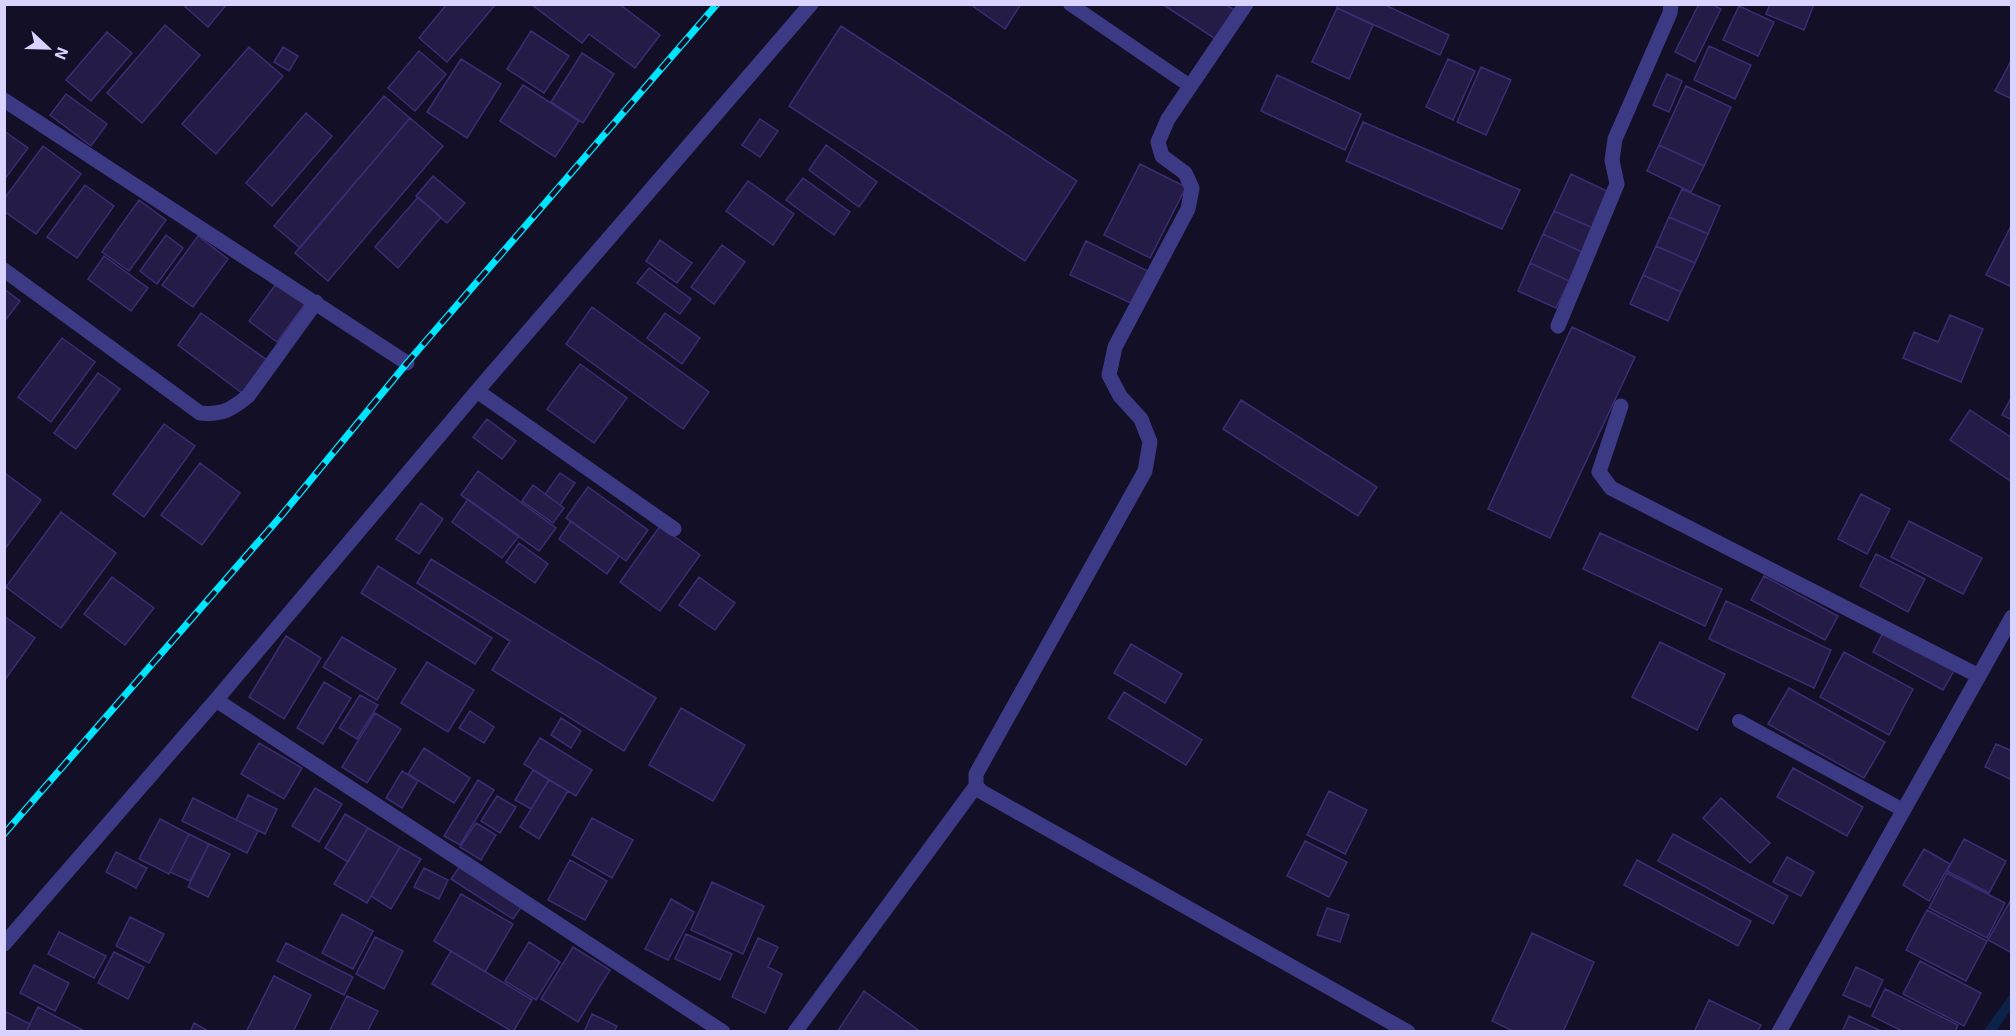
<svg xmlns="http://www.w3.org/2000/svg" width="2016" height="1036" font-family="'Exo 2',sans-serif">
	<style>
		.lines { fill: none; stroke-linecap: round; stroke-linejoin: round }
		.stream { stroke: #0c2248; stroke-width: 10 }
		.building { fill: #241b47; stroke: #3b2d73; stroke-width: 1.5 }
		.lane { stroke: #3d3a85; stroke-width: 14 }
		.street { stroke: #3d3a85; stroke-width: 15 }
		.rail-casing { stroke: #00e5ff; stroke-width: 7 }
		.rail { stroke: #130f26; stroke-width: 4.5; stroke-dasharray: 14; stroke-linecap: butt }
	</style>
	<rect width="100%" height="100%" fill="#130f26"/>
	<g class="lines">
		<path class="stream" d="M1989 1032 2012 1000"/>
	</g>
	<path class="building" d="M182 4H227L208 27Z
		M447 4H496L447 62 419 38Z
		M531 4H619L660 35 635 68 589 34 582 43Z
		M970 4H1021L1005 29Z
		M1162 4H1225L1236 11 1217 40Z
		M1338 4H1383L1449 35 1440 55 1337 8Z
		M1699 4H1711L1721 9 1695 62 1675 52Z
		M1770 4H1814L1804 30 1766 14Z
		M1739 6 1774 22 1758 56 1723 40Z
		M1337 8 1373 25 1349 79 1312 62Z
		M165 25 200 55 142 123 107 93Z
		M841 26 1077 181 1025 261 789 106Z
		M531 31 569 56 544 93 507 69Z
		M107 32 132 53 91 101 66 80Z
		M1709 46 1751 65 1735 99 1694 80Z
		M249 47 283 76 216 154 182 124Z
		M283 47 298 56 289 71 274 62Z
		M419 51 446 74 415 111 388 88Z
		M582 53 614 74 583 123 551 102Z
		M461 59 501 84 467 138 427 112Z
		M1448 59 1475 71 1453 120 1426 107Z
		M2012 59V99L1995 91Z
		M1481 67 1511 80 1486 135 1457 122Z
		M1667 74 1682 81 1669 112 1653 105Z
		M1277 75 1361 114 1345 150 1261 111Z
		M523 85 579 121 555 157 500 121Z
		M1686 86 1731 107 1704 166 1659 145Z
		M66 94 107 124 91 146 50 115Z
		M384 96 410 118 300 248 274 226Z
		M306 113 332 136 272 206 246 183Z
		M410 118 443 146 328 281 295 253Z
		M760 119 778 131 760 157 742 145Z
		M1363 122 1520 190 1502 229 1346 161Z
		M4 131 28 148 4 180Z
		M826 145 877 182 859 207 809 170Z
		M1659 145 1704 166 1691 192 1647 171Z
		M43 146 81 174 36 234 4 211V199Z
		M1140 164 1186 187 1150 258 1104 235Z
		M1571 174 1609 192 1593 228 1554 211Z
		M433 176 465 203 447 223 416 196Z
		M803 178 850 212 834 235 786 200Z
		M748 181 794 214 773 245 726 211Z
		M85 185 114 206 77 258 47 237Z
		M1682 189 1720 206 1708 234 1669 217Z
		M418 197 441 217 398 268 375 247Z
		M139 200 166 220 129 271 102 252Z
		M1554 211 1593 228 1582 252 1543 234Z
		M1669 217 1708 234 1695 263 1656 246Z
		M2012 224V287L1986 275Z
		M1543 234 1582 252 1569 281 1530 263Z
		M166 235 183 248 157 284 140 271Z
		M198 236 228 259 193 307 162 285Z
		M660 240 692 263 677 283 646 261Z
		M1086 241 1148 271 1133 304 1070 275Z
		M722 245 745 262 714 304 691 287Z
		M1656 246 1695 263 1681 292 1643 275Z
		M104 256 148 288 131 311 88 279Z
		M1530 263 1569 281 1556 308 1518 291Z
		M649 268 691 299 680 314 637 283Z
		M1643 275 1681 292 1668 321 1630 304Z
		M276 284 305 304 277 342 249 321Z
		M4 289 20 301 4 322Z
		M592 307 709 392 683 429 566 344Z
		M201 313 267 360 242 393 178 345Z
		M665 313 700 338 682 364 647 338Z
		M1950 315 1983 329 1961 382 1903 358 1914 332 1938 342Z
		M1572 327 1635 357 1550 538 1488 509Z
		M62 338 95 362 51 422 18 397Z
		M580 364 627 398 594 443 547 409Z
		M98 373 120 389 76 449 54 433Z
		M2012 396V420L2002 415Z
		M1241 400 1377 487 1358 516 1223 429Z
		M1970 410 2012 438V482L1950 440Z
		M487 419 516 441 502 459 473 437Z
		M164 424 195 446 144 517 113 494Z
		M200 463 240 493 202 545 161 515Z
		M478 471 556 528 539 551 461 495Z
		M560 473 575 483 560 505 545 494Z
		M6 474 41 500 4 550V476Z
		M533 485 564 508 553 523 522 501Z
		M588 487 648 530 626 561 566 518Z
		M1861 494 1890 509 1867 554 1838 539Z
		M468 499 519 536 502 558 452 522Z
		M421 503 443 519 419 554 396 539Z
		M61 512 116 553 61 628 6 587Z
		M571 521 619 556 607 574 559 539Z
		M1909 521 1982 558 1963 594 1891 557Z
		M660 526 700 555 660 611 620 582Z
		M1600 533 1722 589 1705 626 1583 569Z
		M519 543 548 564 535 583 506 562Z
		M1876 554 1925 579 1908 612 1860 586Z
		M431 559 656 698 624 751 492 670 510 641 417 583Z
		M378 566 492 638 475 664 361 593Z
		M1764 576 1838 616 1825 640 1751 600Z
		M112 577 154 608 125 645 84 614Z
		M699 577 735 603 715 630 679 605Z
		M1726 601 1831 650 1814 688 1709 639Z
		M4 616 35 638 4 681Z
		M1884 631 1955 669 1943 690 1873 652Z
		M286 636 321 658 284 719 249 697Z
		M342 637 396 669 377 700 323 667Z
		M1660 642 1725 674 1697 730 1632 697Z
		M1131 644 1182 674 1165 703 1114 673Z
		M1844 652 1913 689 1889 735 1820 697Z
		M427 662 474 690 448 732 401 703Z
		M324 682 351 698 323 744 297 728Z
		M1789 688 1885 742 1864 778 1768 724Z
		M1124 692 1202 740 1186 765 1108 718Z
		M360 695 378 705 357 739 339 728Z
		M681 708 745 745 713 801 649 765Z
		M470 711 494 727 484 743 459 728Z
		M375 713 401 729 367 783 342 767Z
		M561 718 581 731 571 748 551 735Z
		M540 738 592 770 576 796 524 764Z
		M259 743 302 768 284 799 241 774Z
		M1996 744 2012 751V780L1985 767Z
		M424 748 470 778 454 803 408 774Z
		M1793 768 1863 807 1847 836 1777 797Z
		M533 770 549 780 531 809 515 800Z
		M402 771 418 781 402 808 386 798Z
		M478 780 494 790 460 845 444 836Z
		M549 780 568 791 539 839 520 827Z
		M315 788 342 804 319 842 292 826Z
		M1329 791 1367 810 1345 854 1307 835Z
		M248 795 277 809 265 834 236 820Z
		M497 796 516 807 500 833 481 821Z
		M193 798 258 831 247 853 182 821Z
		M1721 798 1770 843 1750 863 1703 818Z
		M345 814 368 828 348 862 325 848Z
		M592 818 633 840 612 878 572 855Z
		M160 819 189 834 169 874 139 859Z
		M476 823 496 835 481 860 460 847Z
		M368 828 400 847 367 903 334 884Z
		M189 834 209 844 190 881 170 872Z
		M1673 834 1788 896 1773 924 1658 861Z
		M1964 839 2006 861 1989 893 1947 871Z
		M1305 841 1347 862 1329 897 1287 876Z
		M209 844 230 854 208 897 188 887Z
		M400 847 421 859 391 909 371 896Z
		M1924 849 1950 864 1929 901 1903 885Z
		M116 852 147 868 136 888 106 872Z
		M1787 857 1814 872 1801 896 1773 882Z
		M570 860 607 881 585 920 548 900Z
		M1637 860 1751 921 1738 946 1624 885Z
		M460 866 522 906 513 919 451 879Z
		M424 868 448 880 439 899 414 887Z
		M1947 873 2005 903 1987 938 1929 908Z
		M712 882 764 906 743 954 691 930Z
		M461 894 513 924 485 972 434 941Z
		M2012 898V953L1988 940Z
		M671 899 694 912 668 960 645 949Z
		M1327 908 1349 915 1340 942 1317 935Z
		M1927 910 1987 941 1966 981 1906 950Z
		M342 914 373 931 353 969 322 953Z
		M130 917 164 934 149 963 116 946Z
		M59 932 106 956 94 978 48 954Z
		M1532 933 1594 962 1563 1032H1515L1492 1021Z
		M686 934 732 954 720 980 675 959Z
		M375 937 403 951 384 989 356 974Z
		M758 938 778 947 768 967 782 974 765 1013 732 997Z
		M529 942 560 962 536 1000 505 981Z
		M286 943 353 977 344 995 277 961Z
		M573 947 610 970 578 1022 541 999Z
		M451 951 532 1000 513 1032 432 984Z
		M114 952 144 967 128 999 98 983Z
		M1920 961 1981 993 1964 1026 1903 994Z
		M34 965 69 983 55 1011 20 993Z
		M1856 967 1883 980 1870 1007 1843 995Z
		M274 976 311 995 293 1032H246Z
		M1885 989 1958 1025 1955 1032H1904L1872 1016Z
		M864 991 921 1032H837Z
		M347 996 378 1011 367 1032H329Z
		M1709 1000 1761 1025 1757 1032H1694Z
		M38 1007 86 1032H26Z
		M4 1011 30 1024 26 1032H4Z
		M592 1014 617 1026 614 1032H584Z
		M1849 1016 1883 1032H1842Z
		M194 1023 210 1032H190Z"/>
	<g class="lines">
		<path class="lane" d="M1070 4 1190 86
			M1739 721 1903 810"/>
		<path class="street" d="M1246 4 1168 119 1158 142 1162 156 1185 173 1192 188 1188 209 1115 347 1109 375 1120 396 1141 419 1150 442 1145 471 976 774V786L982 792 1408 1032
			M4 100 407 363
			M4 270 200 413C222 415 231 410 248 396L316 302
			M1558 326 1617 184 1612 160 1615 139 1670 13 1671 4
			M477 391 674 529
			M1621 406 1599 472 1611 488 1979 676
			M216 700 723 1032
			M4 944 216 700 477 391 811 4
			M795 1032 976 786
			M1779 1032 2012 617"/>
		<defs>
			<path id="rail" d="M4 834 281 516 407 363 717 4"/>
		</defs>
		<use href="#rail" class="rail-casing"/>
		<use href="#rail" class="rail"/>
	</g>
	<rect width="2016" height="1036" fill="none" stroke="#d9d4ff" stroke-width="12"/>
	<g transform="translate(48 48) rotate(112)" stroke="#130f26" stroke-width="4.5" paint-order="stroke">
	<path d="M0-4.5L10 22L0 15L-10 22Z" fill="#d9d4ff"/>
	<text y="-9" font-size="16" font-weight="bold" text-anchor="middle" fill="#d9d4ff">N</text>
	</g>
</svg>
